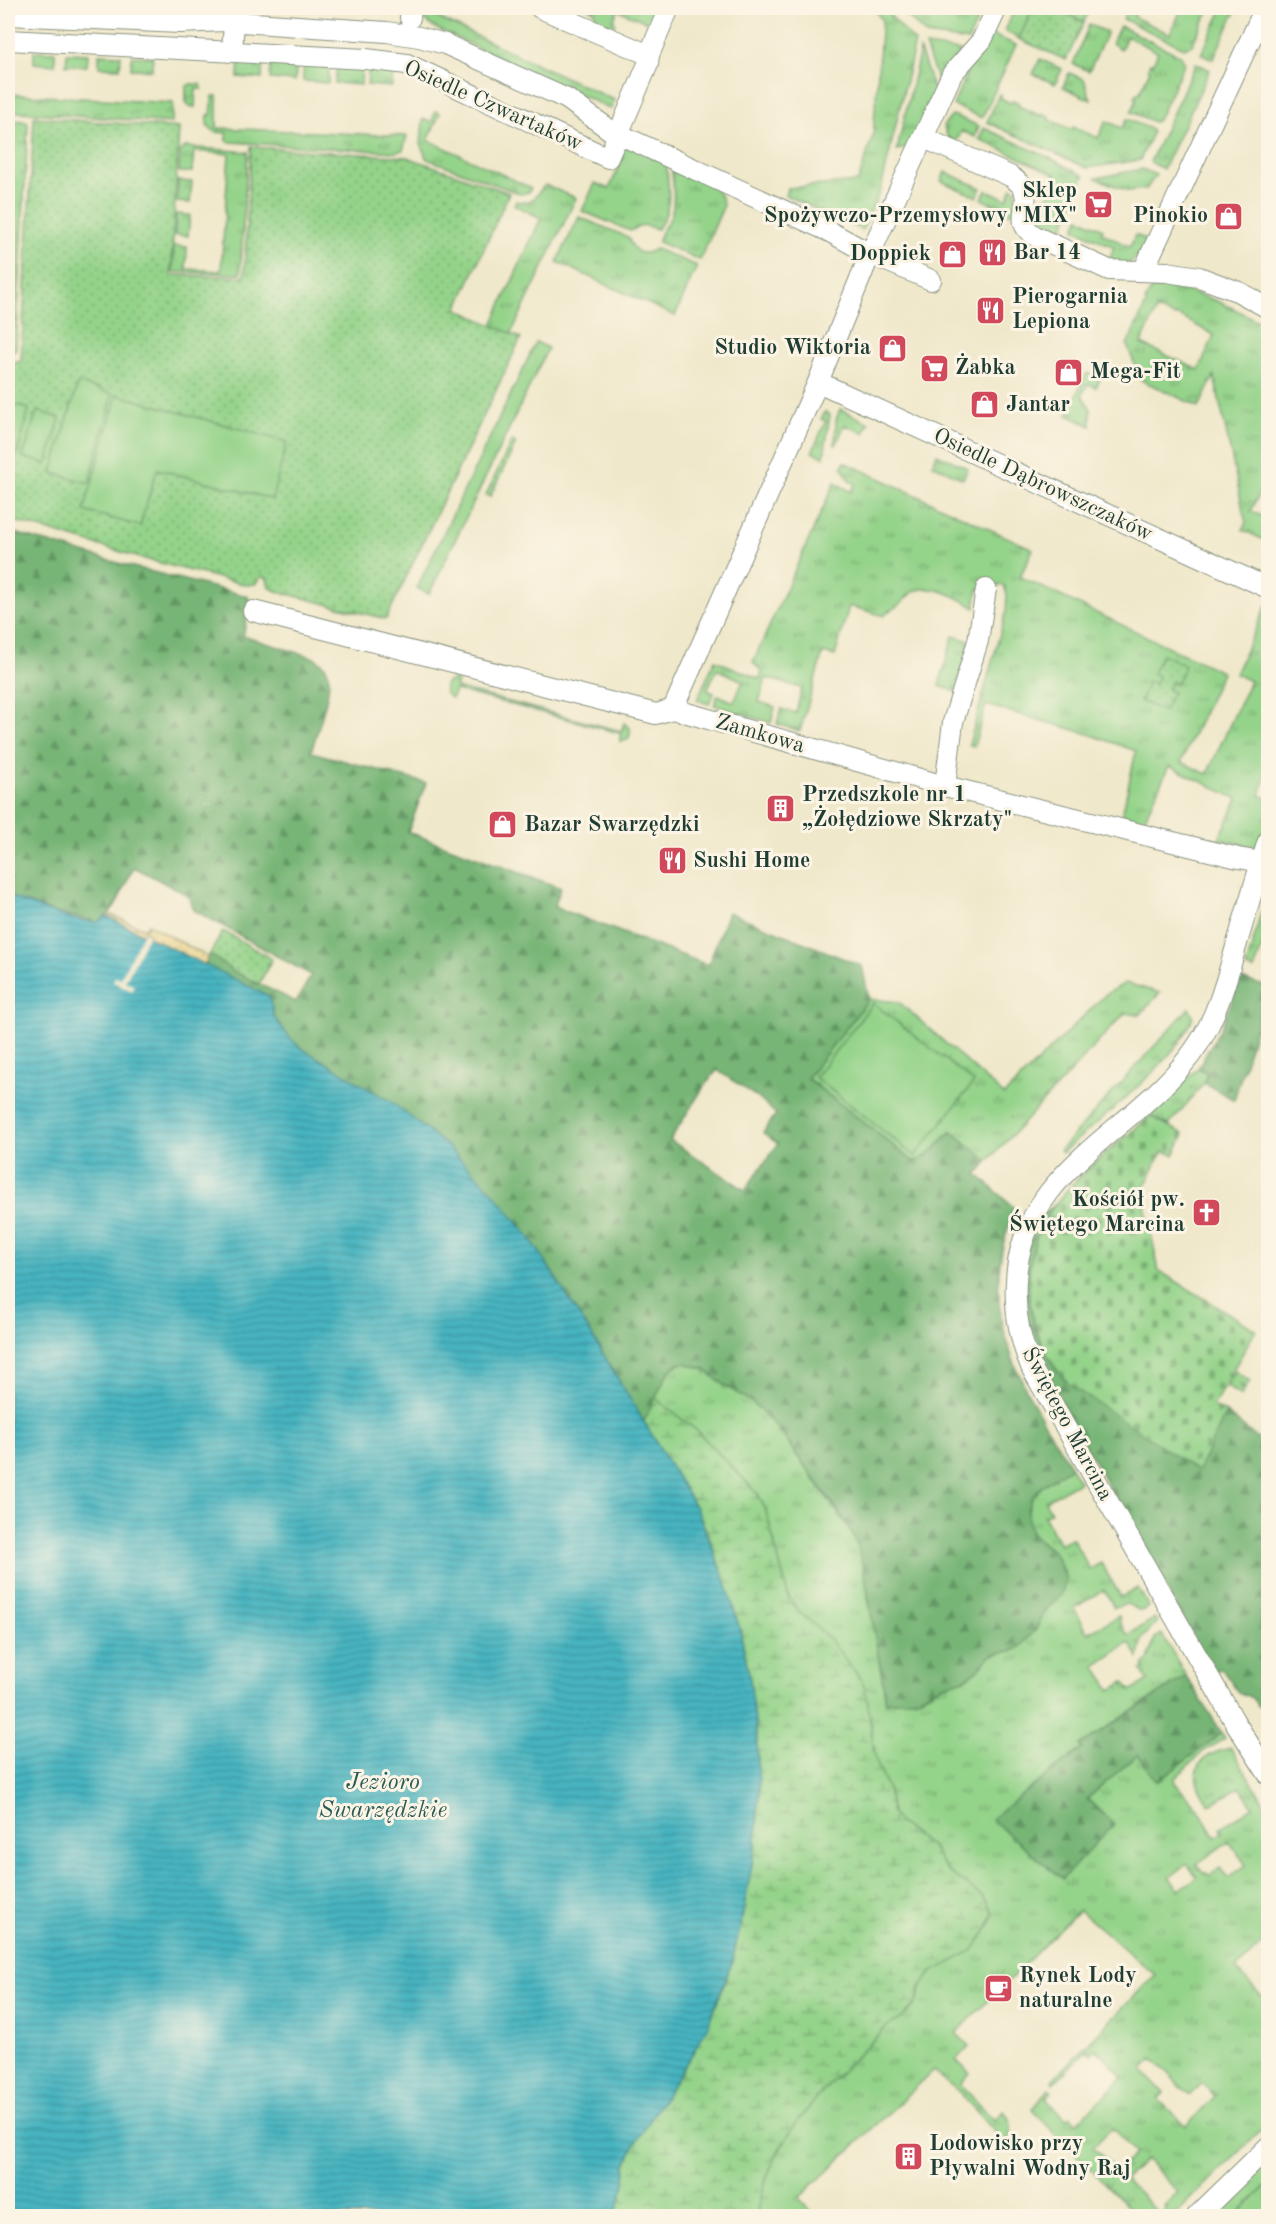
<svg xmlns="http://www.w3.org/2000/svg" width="1276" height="2224" font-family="'Old Standard TT',serif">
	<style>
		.grass { fill: url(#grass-tufts); stroke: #5a885f; stroke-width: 1.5; fill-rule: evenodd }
		.forest { fill: url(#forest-firs); stroke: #4b7955; stroke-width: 1.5; fill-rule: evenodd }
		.wetland { fill: url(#wetland-marsh); stroke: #5a885f; stroke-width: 1.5 }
		.sand { fill: url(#sand-dots); stroke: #868c69; stroke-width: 1.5 }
		.cemetery { fill: url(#cemetery-stones); stroke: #5a885f; stroke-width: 1.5 }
		.park { fill: url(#park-dots); stroke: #5a885f; stroke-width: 1.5 }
		.pitch { fill: #94d38a; stroke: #5a885f; stroke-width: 1.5 }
		.water { fill: url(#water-rules); stroke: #32787a; stroke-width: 1.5 }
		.pier { fill: #f0e8ca }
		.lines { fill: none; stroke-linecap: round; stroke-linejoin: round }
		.minor-casing { stroke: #88927f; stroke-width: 22 }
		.minor { stroke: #fff; stroke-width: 20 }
		.labels { text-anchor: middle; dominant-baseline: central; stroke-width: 6; stroke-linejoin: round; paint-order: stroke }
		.street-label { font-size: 22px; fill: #1f3d34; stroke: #fcf5e5 }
		.poi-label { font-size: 22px; font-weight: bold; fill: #1f3d34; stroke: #fcf5e5; text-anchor: start }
		.water-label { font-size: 24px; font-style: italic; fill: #295b57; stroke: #fcf5e5 }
	</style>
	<defs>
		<pattern id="grass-tufts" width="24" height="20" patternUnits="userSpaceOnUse" patternTransform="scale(1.5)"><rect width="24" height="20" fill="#94d38a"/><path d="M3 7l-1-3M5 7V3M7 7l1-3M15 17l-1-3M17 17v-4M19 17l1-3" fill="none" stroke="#78ac72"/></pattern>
		<pattern id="forest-firs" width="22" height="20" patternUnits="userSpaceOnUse" patternTransform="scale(1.5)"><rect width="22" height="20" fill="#77b576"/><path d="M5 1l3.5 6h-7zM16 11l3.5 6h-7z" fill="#619462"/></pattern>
		<pattern id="wetland-marsh" width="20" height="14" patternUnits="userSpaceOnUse" patternTransform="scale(1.5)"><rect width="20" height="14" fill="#94d38a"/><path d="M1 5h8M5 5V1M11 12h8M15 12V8" fill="none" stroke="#78ac72"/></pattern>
		<pattern id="sand-dots" width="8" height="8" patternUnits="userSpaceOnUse" patternTransform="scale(1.5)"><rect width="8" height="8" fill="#eeda9e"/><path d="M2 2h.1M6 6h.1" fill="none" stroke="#ccbc89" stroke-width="1.8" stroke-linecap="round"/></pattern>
		<pattern id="cemetery-stones" width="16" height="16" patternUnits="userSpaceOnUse" patternTransform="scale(1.5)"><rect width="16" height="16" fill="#94d38a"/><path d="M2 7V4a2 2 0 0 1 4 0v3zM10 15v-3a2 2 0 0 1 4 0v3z" fill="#78ac72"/></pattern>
		<pattern id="park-dots" width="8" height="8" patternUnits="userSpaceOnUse" patternTransform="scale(1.5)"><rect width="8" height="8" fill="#94d38a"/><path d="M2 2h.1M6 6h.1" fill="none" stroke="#78ac72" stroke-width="1.8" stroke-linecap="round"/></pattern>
		<pattern id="water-rules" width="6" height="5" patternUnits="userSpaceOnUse" patternTransform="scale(1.5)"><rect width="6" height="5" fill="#46b4c0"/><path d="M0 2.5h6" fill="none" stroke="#3a949d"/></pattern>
	</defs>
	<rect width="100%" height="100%" fill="#fcf5e5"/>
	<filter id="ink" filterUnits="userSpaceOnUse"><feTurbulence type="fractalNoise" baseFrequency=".0167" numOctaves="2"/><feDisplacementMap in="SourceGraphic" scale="12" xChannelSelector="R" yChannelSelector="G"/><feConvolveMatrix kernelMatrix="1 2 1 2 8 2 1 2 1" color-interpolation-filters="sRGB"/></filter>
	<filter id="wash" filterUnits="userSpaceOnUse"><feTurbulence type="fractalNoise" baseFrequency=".008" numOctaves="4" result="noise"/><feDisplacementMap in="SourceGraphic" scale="24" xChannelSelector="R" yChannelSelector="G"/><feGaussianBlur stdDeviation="1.35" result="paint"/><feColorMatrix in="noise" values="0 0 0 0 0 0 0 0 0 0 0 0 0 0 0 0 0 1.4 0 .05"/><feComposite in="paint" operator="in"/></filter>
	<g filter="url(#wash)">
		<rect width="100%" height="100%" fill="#f0e8ca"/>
		<path class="grass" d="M8 8H161V16Z
			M421 8H437L434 16 614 100 611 109 433 27 422 18Z
			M587 8H654L657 9 649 23 618 10 613 21 616 23 611 31 594 25 595 11Z
			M873 8H883L915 42 881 189 862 230 785 195 788 188 858 182 873 135 882 20Z
			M900 8H983L968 41 926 35Z
			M1015 8H1033L1019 39 1005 31Z
			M1052 8H1081L1088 11 1084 22Z
			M1128 8H1137L1134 17 1170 34 1182 8H1210L1192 45 1184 48 1123 19Z
			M1223 8H1237L1213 59 1201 54Z
			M1089 25 1107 32 1089 71 1073 64Z
			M1120 26 1181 56 1184 64 1158 120 1154 122 1131 112 1137 100 1135 98 1137 93 1139 94 1150 70 1148 69 1150 63 1153 64 1158 52 1127 36 1121 49 1112 43Z
			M992 35 1016 45 982 118 953 105 969 67Z
			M925 46 961 51 940 88Z
			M920 50 936 97 913 146 897 150Z
			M34 51 55 52V65L34 63Z
			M67 53 88 54 87 66 66 65Z
			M99 54 121 55 120 68 99 67Z
			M132 56 153 57 152 70 131 69Z
			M239 57 263 58 262 79 238 77Z
			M271 59 297 60 295 81 270 79Z
			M1040 59 1062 69 1055 84 1033 74Z
			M304 61 329 62 328 83 303 81Z
			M337 63 362 64 361 85 335 83Z
			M1196 63 1210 70 1163 169 1150 162Z
			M369 65 393 69 392 87 367 85Z
			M1069 73 1084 79 1091 100 1063 87Z
			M190 84H201L202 89H196L195 107 190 106 186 102V87Z
			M8 94 173 103 172 123 8 111Z
			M999 94 1001 95 1000 98 1011 103 1013 100 1019 103 1018 106 1041 116 1043 114 1049 116 1048 119 1072 130 1073 127 1098 138 1106 121 1122 128 1127 119 1151 129 1152 133 1140 160 1087 168 987 122Z
			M213 96H217V128L407 136 403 150 396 152 230 142 227 141V133L215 132 207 125 208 115H211Z
			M436 111 440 113 428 140 531 188 529 192 521 194 427 159 421 146 423 119 431 122Z
			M953 115 979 126 975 137 962 131 957 140C948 142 945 133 944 125Z
			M8 120 25 121 28 124 16 348 11 354 8 353Z
			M984 128 1048 157 1084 176 1059 238 1035 226 1056 175 979 139Z
			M620 139 666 161C668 184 674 210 657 229L643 225 630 231 582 211 595 183 609 189 623 158 614 153Z
			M185 147 248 152 240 274 173 272 174 246 187 247 186 269 221 271 229 154 194 151 192 172H179L180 151Z
			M671 163C689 173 724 184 723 207L700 260 658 242C658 231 670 224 672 212 676 197 672 179 671 163Z
			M1142 169 1156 175 1146 189 1128 191 1096 178Z
			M945 172 981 188 977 197 941 181Z
			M178 181 192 182 190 203 177 202Z
			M545 185 576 198 511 334 492 325 541 218 514 205 516 201C533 206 535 195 545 185Z
			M1012 187 1016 190 1018 208 1010 213 995 210 997 206 982 199 986 190 1007 199Z
			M176 214 190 215 188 236 175 235Z
			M579 217 628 237C633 251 641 258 656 249L697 266 675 316 557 262Z
			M1079 218 1103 229 1102 233 1130 247 1135 235 1146 239V247L1129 264 1108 262 1114 247 1075 229Z
			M1165 287C1203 292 1235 308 1268 327V473L1251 511 1268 519V542L1243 530 1246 523 1214 376 1199 407 1141 380 1127 345 1147 302 1145 301 1152 288ZM1157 309 1175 317 1176 315 1181 317 1214 335 1199 370 1141 344Z
			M1087 373 1100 379 1096 387 1088 384 1082 395 1091 409V426L1067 415Z
			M840 409 869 423 864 433 845 425 835 446 836 420Z
			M825 412 830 415 824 457 812 452 826 421 821 419Z
			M937 454 968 468 963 479 932 464Z
			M844 462 1033 549 1020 577 1222 672 1181 762 1207 774 1250 681 1235 674 1268 602V767L1260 795 1268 799C1268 815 1269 837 1254 847L1219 839 1238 799 1169 766 1144 820 1122 815 1136 751 1089 734 986 705 974 746 969 745 1006 612 1007 595 1004 585 978 589 975 608C960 598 931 582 913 592 907 595 904 602 899 605 893 609 888 610 884 616L849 606 835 656 823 653 800 731 777 724 781 709 796 713 802 688 766 678 759 702 775 707 771 723 714 705 718 695 734 702 743 681 717 669 707 690 714 693 709 704 697 700 715 660 760 679 762 672 753 662 835 482 851 492 855 484 849 480 842 467Z
			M953 636 970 641 955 691 939 686Z
			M453 679 457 680 456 688 621 731 624 723 630 728V735L627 740 620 742V733L455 690 452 698C445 695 443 690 446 683Z
			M1268 896V930L1254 970 1246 968 1263 905Z
			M1125 983 1160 993 1140 1015 1125 1013 988 1161 951 1131C942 1141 926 1161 913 1161L807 1078 869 999 899 1002 1004 1095 1106 994ZM873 1003 915 1156 815 1077Z
			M1189 1008 1193 1016C1183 1056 1095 1123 1062 1153L1060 1150Z
			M1198 1068 1207 1072 1204 1083 1169 1125 1150 1116Z
			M685 1363 704 1369 724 1385 752 1402 763 1412 778 1429 853 1534 861 1553 886 1702 921 1697 941 1686 969 1677 977 1671 991 1655 1015 1650 1020 1647 1036 1629 1046 1610 1061 1595 1066 1579 1055 1553 1031 1533C1019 1494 1043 1485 1071 1467L1079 1482 1045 1501 1051 1512 1044 1516 1060 1544 1072 1538 1090 1569 1101 1563 1121 1597 1138 1588 1149 1607 1141 1611 1127 1604 1114 1607 1104 1590 1074 1608 1088 1633 1119 1616 1120 1623 1128 1635 1155 1618 1157 1622 1142 1639 1139 1658 1129 1643 1095 1666 1111 1690 1124 1682 1131 1691 1148 1680 1141 1670 1145 1668 1143 1665 1148 1660 1155 1638 1162 1634 1186 1676 1081 1745 1083 1748 992 1819 1113 1824 1087 1799 1137 1754 1157 1781 1222 1733 1225 1738 1204 1751 1175 1778V1783L1199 1810 1215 1837 1222 1833 1220 1828 1253 1807 1240 1787 1210 1805C1186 1774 1194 1756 1231 1748L1268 1809V1938L1236 1969 1268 2003V2123L1174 2216H1167L1163 2212 1167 2208 1165 2206 1178 2192 1146 2159 1125 2179 1158 2213 1154 2216H1137L1032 2110 1049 2089 1052 2092 1046 2099 1066 2119 1070 2116 1077 2123 1123 2077 1096 2049 1091 2054 1087 2050 1054 2083 1052 2080 1155 1975 1079 1910 956 2033 969 2046 956 2060 970 2073 960 2084 994 2120 1004 2111C1013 2123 1014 2131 1005 2143L958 2091 933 2071 799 2198 816 2216H758C765 2137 835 2079 887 2026 898 2020 914 2011 918 1998 921 1988 922 1981 930 1973 936 1968 944 1965 951 1962 971 1953 984 1940 992 1919L987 1902 981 1896 946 1870 932 1847 899 1823 892 1814 888 1791 875 1758 867 1697 828 1637 798 1611 788 1596 766 1511 758 1494 696 1430 655 1398C662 1383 667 1365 685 1363ZM1229 1841 1246 1865 1228 1878 1220 1868 1209 1876 1206 1872 1204 1873 1197 1864ZM1187 1864 1197 1877 1179 1890 1169 1878ZM1153 2059 1190 2095 1202 2083 1215 2096 1186 2126 1158 2099 1164 2093 1142 2070ZM1112 2128 1136 2153 1117 2171 1093 2147Z
			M1268 2161V2185L1237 2216H1212Z"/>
		<path class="forest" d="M8 531 125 565 248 596 250 604 243 636 312 657C319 660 326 665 328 673 333 688 316 735 311 752L426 783 408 832 561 888 554 907 708 965 728 912 862 966 869 999 807 1078 913 1161C926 1161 942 1141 951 1131L988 1161 977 1174 1015 1209C972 1309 1020 1384 1071 1467 1043 1486 1019 1494 1031 1533L1055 1553 1066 1579 1061 1595 1046 1609 1036 1629 1020 1647 1015 1650 991 1655 977 1671 965 1679 941 1686 918 1698 886 1702 865 1576 857 1543 844 1519 778 1429 752 1402 724 1385 704 1369 685 1363 678 1364 668 1372 644 1422 588 1329 531 1239 448 1147 393 1103 301 1048 290 1038 274 1017 269 996 204 965 210 954 233 971 296 1002 311 975 194 910 189 898 182 892 134 867C124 884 117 914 97 922L53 912 8 896ZM717 1070 758 1098 776 1114 763 1133 778 1144 745 1190 670 1140 703 1088Z
			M1241 979 1268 987 1234 1100 1204 1083 1207 1072 1198 1068 1220 1030Z
			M1056 1204 1046 1219 1036 1241 1030 1305 1037 1336 1198 1470 1226 1413 1268 1447V1704L1259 1707 1252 1698 1238 1692 1222 1669 1212 1671 1026 1339 1022 1260 1042 1215Z
			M1186 1676 1222 1733 1157 1782 1137 1755 1087 1799 1114 1824 1062 1879 991 1819 1082 1748 1080 1745Z"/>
		<path class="wetland" d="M655 1398 696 1430 758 1494 766 1511 788 1596 798 1611 828 1637 859 1677 864 1686 867 1697 875 1758 887 1787 892 1814 899 1823 932 1847 946 1870 984 1898 993 1913 987 1930 972 1951 932 1972 920 1987 916 2003 902 2018 887 2026C835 2079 765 2137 758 2216H615L625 2184 626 2165 635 2144 692 2054 716 2006 731 1965 741 1924 756 1843 759 1792 757 1739 750 1679 740 1630 710 1538 696 1508 644 1422Z"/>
		<path class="sand" d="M108 914 145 929 148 924 208 957 204 965 148 937 149 934 145 931 143 935 106 916Z"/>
		<path class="cemetery" d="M1150 1116 1184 1134 1174 1155 1163 1151 1142 1191 1159 1271 1256 1330 1230 1375 1232 1376 1235 1371 1250 1381 1241 1396 1227 1387 1229 1382 1227 1381 1213 1406 1226 1413 1198 1471 1069 1384C1024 1338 1013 1257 1056 1203 1083 1170 1118 1143 1150 1116Z"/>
		<path class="park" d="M1033 8H1052L1084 22 1066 60 1019 39Z
			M34 117 179 128 171 275 244 277 251 147 407 157 509 193 457 309 521 338 386 619 276 591 269 587 267 578 261 577 255 584 247 585 152 561 8 519V361L21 362Z
			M1162 654 1185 665 1176 684 1171 682 1168 690 1173 692 1164 711 1140 701 1149 681 1155 684 1158 676 1153 673Z
			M223 931 272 959 259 984 233 971 210 954Z"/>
		<path class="pitch" d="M536 342 548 348 429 594 417 588Z
			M78 383 113 394 89 483 52 473Z
			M117 395 287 442 272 499 157 469 140 526 84 511Z
			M8 403 29 409 17 455 8 453Z
			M37 411 60 418 47 464 23 457Z
			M512 441 516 443 490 497 486 495Z
			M873 1003 974 1082 915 1156 815 1077Z
			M1268 2185V2216H1237Z"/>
		<path class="water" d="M8 896C31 905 69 921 94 922 99 922 102 920 106 916L269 996 274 1017 290 1038 301 1048 393 1103 448 1147 492 1191 531 1239 588 1329 696 1508 725 1579 740 1630 750 1679 757 1739 759 1792 756 1843 741 1924 731 1965 706 2030 692 2054 635 2144 626 2165 625 2184 615 2216H8Z"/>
		<path class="pier" d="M144 932 149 934 125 981 134 986 132 991 113 981 115 977 120 979Z"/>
	</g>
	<g filter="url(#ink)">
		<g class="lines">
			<defs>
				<path id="minor" d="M540 8 649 55
					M8 15 180 23 224 21
					M410 18 411 8
					M241 22 387 32 419 37 445 44 567 99 610 130 830 232 870 254 931 280
					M8 40 366 59 407 64 608 158 648 64 649 55 669 8
					M232 51 235 8
					M924 138 1010 176C1046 198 1004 219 1037 237L1109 270 1167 272 1199 277 1239 292 1268 308
					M1143 271 1265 8
					M818 382 1268 588
					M253 611 656 714 673 709 945 786 1238 858 1268 863
					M673 709 818 382 870 254 952 74 982 40 997 8
					M945 786 953 722 978 641 986 589
					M1268 841C1256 877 1246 913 1235 950 1226 981 1217 1015 1199 1043 1143 1130 1021 1165 1016 1281 1014 1312 1020 1341 1032 1369L1235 1722 1268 1774
					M1197 2216 1268 2147"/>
			</defs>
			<use href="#minor" class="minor-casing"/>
			<use href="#minor" class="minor"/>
		</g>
	</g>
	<defs>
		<symbol id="supermarket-square" viewBox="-11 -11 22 22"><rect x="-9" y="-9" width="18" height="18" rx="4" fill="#d1495b" stroke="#fcf5e5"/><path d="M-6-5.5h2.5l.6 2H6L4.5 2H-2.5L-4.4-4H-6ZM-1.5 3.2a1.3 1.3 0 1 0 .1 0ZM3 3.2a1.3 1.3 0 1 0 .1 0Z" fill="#fff"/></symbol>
		<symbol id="shop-square" viewBox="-11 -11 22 22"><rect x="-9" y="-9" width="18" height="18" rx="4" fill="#d1495b" stroke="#fcf5e5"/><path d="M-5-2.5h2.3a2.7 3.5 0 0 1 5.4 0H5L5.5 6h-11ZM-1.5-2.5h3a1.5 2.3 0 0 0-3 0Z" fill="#fff"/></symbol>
		<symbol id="restaurant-square" viewBox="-11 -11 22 22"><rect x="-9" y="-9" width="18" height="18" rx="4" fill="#d1495b" stroke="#fcf5e5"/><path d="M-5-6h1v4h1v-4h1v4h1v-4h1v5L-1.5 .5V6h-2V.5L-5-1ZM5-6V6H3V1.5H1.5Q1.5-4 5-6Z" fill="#fff"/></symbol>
		<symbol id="building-square" viewBox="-11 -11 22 22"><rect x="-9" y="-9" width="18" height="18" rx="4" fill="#d1495b" stroke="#fcf5e5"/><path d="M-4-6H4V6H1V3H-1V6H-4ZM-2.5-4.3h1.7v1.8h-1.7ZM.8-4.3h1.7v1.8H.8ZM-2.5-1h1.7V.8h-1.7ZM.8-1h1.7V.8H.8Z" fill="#fff"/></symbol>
		<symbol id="church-square" viewBox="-11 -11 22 22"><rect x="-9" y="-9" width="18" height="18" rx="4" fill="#d1495b" stroke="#fcf5e5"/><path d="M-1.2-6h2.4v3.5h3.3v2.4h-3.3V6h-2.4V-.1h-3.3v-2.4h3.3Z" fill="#fff"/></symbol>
		<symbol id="cafe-square" viewBox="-11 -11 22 22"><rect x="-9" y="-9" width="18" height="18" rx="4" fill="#d1495b" stroke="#fcf5e5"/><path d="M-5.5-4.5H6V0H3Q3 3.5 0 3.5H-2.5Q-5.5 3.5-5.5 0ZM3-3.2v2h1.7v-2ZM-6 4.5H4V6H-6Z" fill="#fff"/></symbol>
	</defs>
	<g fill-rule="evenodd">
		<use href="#supermarket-square" x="1082" y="188" width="33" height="33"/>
		<use href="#shop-square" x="1212" y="200" width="33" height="33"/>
		<use href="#restaurant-square" x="976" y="236" width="33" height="33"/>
		<use href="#shop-square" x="936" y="238" width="33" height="33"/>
		<use href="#restaurant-square" x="974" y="294" width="33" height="33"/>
		<use href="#shop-square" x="876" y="332" width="33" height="33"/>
		<use href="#supermarket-square" x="918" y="352" width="33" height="33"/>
		<use href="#shop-square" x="1052" y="356" width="33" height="33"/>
		<use href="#shop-square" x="968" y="388" width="33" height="33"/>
		<use href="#building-square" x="764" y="792" width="33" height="33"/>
		<use href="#shop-square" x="486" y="808" width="33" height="33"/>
		<use href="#restaurant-square" x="656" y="844" width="33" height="33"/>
		<use href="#church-square" x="1190" y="1196" width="33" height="33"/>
		<use href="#cafe-square" x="982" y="1972" width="33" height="33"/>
		<use href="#building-square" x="892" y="2140" width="33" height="33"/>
	</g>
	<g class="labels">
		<g class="street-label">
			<text transform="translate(493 106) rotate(24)">Osiedle Czwartaków</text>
			<text transform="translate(1043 485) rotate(25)">Osiedle Dąbrowszczaków</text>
			<text transform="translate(760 734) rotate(16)">Zamkowa</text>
			<text transform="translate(1067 1424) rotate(62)">Świętego Marcina</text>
		</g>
		<g class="poi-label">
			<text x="1077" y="191" text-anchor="end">Sklep<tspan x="1077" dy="25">Spożywczo-Przemysłowy "MIX"</tspan></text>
			<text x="1208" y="216" text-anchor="end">Pinokio</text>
			<text x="1013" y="253">Bar 14</text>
			<text x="931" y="254" text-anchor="end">Doppiek</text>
			<text x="1012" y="297">Pierogarnia<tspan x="1012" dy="25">Lepiona</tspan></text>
			<text x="871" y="348" text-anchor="end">Studio Wiktoria</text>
			<text x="955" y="368">Żabka</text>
			<text x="1090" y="372">Mega-Fit</text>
			<text x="1006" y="405">Jantar</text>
			<text x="802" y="795">Przedszkole nr 1<tspan x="802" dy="25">„Żołędziowe Skrzaty"</tspan></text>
			<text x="524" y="825">Bazar Swarzędzki</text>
			<text x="693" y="861">Sushi Home</text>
			<text x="1185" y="1200" text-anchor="end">Kościół pw.<tspan x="1185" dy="25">Świętego Marcina</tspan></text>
			<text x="1019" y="1976">Rynek Lody<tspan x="1019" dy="25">naturalne</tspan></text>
			<text x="929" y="2144">Lodowisko przy<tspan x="929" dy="25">Pływalni Wodny Raj</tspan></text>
		</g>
		<g class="water-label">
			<text x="383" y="1783">Jezioro<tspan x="383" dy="28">Swarzędzkie</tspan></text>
		</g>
	</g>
	<rect width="1276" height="2224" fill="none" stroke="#fcf5e5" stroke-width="30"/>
</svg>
